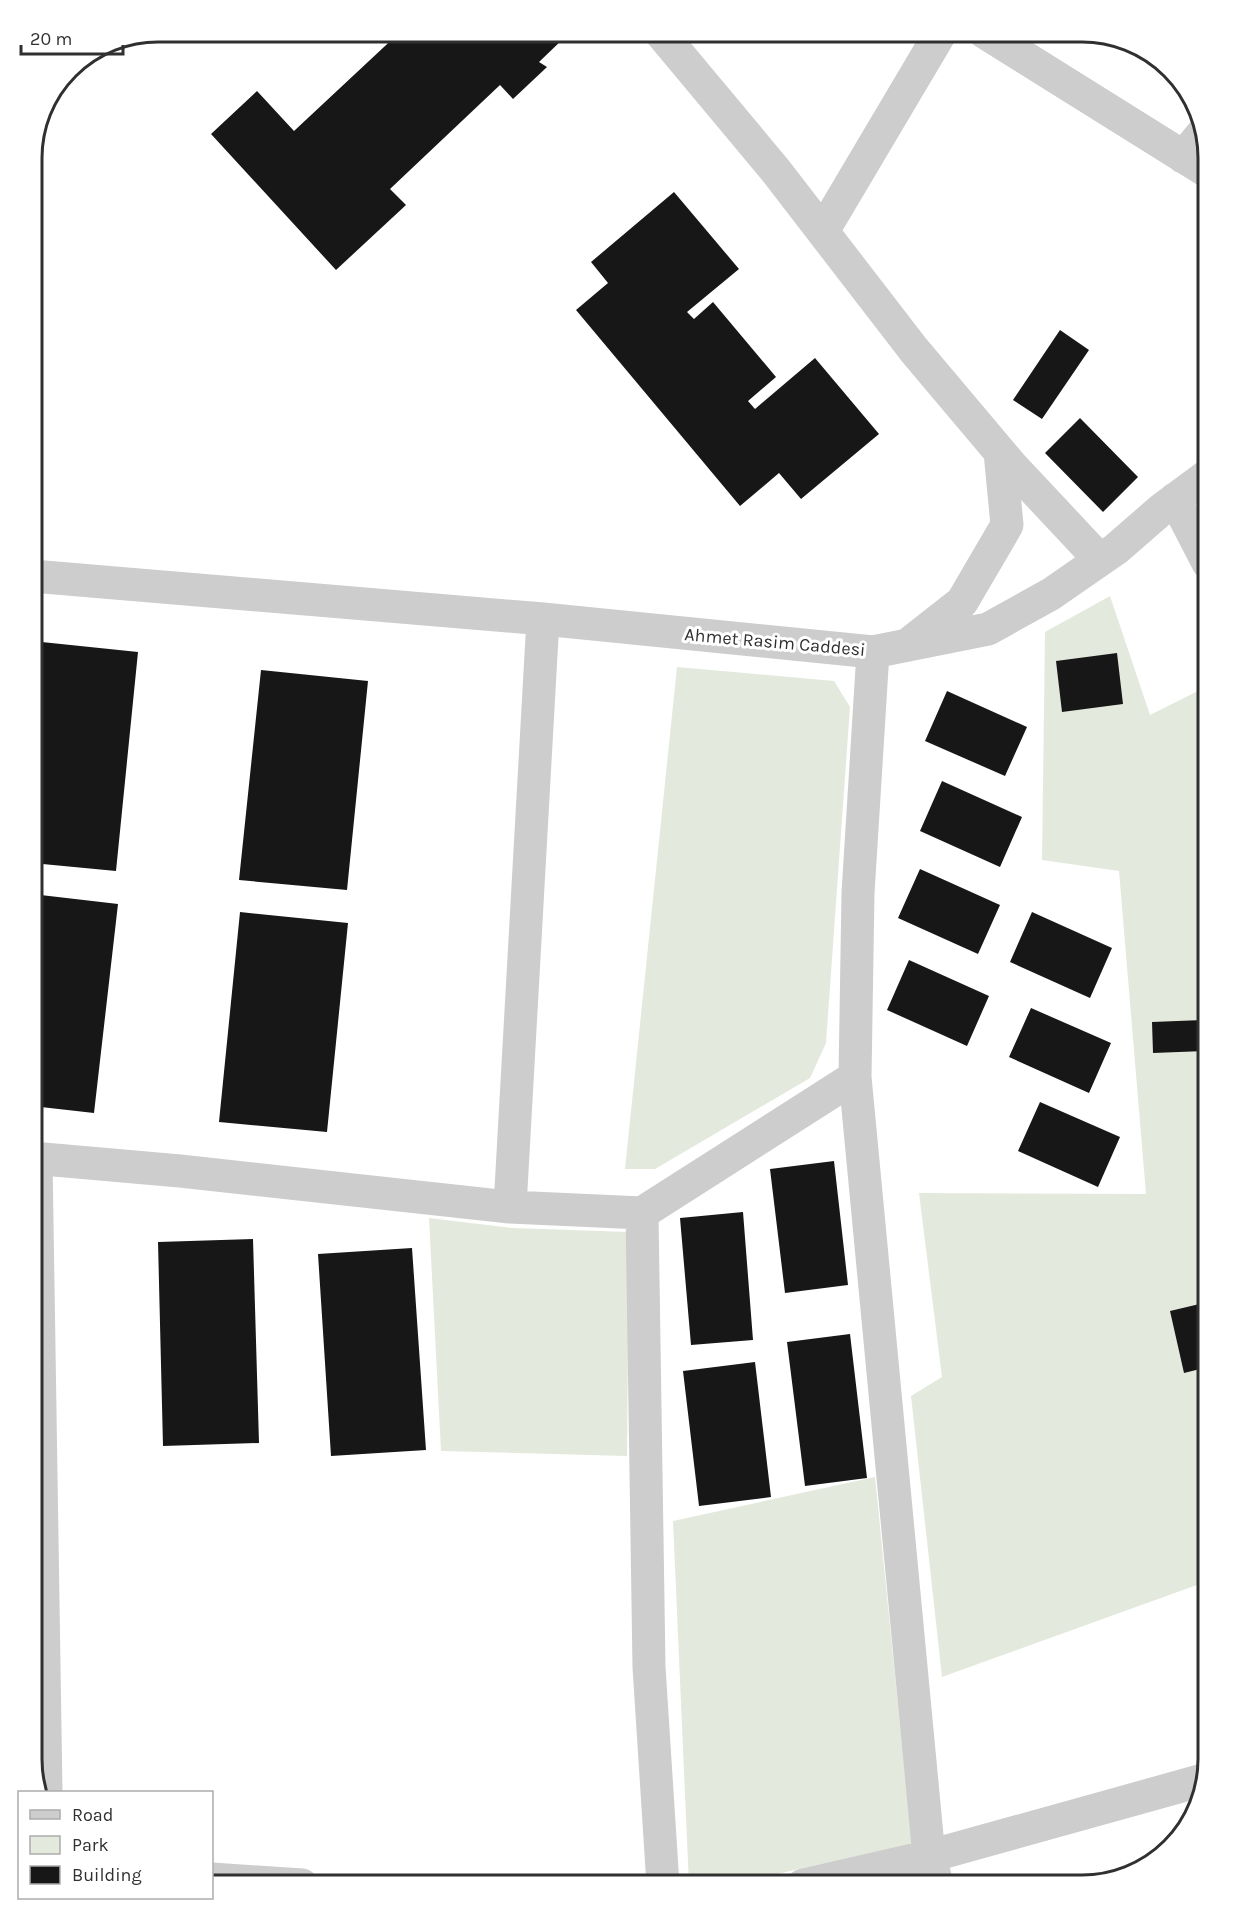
<svg xmlns="http://www.w3.org/2000/svg" width="1240" height="1917" font-family="Karla,sans-serif">
	<style>
		.green { fill: #e4e9dd }
		.building { fill: #171717 }
		.lines { fill: none; stroke-linecap: round; stroke-linejoin: round }
		.minor { stroke: #cdcdcd; stroke-width: 33 }
		.labels { text-anchor: middle; dominant-baseline: central; stroke-width: 6; stroke-linejoin: round; paint-order: stroke }
		.street-label { font-size: 18px; fill: #303030; stroke: #fff }
		.rim { fill: none; stroke: #303030; stroke-width: 3 }
	</style>
	<rect width="100%" height="100%" fill="#fff"/>
	<path class="green" d="M1110 596 1150 715 1208 686V1581L942 1677 911 1396 942 1377 919 1193 1146 1194 1119 871 1042 860 1045 632Z
		M677 667 834 681 850 707 826 1043 810 1078 655 1169H625Z
		M429 1218 513 1228 629 1232 627 1456 441 1451Z
		M875 1477 912 1844 727 1885H689L673 1521Z"/>
	<path class="building" d="M400 32H558L564 38 539 62 547 67 513 99 500 85 390 189 406 205 336 270 211 134 257 91 294 131Z
		M674 192 739 269 687 312 694 319 713 302 776 377 748 401 755 409 815 358 879 434 801 499 779 473 740 506 576 310 608 283 591 262Z
		M1060 330 1089 350 1042 419 1013 400Z
		M1080 418 1138 477 1103 512 1045 453Z
		M32 641 138 652 116 871 32 863Z
		M1117 653 1123 704 1062 712 1056 661Z
		M261 670 368 681 347 890 239 880Z
		M947 691 1027 727 1005 776 925 741Z
		M942 781 1022 817 1000 867 920 831Z
		M920 869 1000 905 978 954 898 918Z
		M32 894 118 904 94 1113 32 1106Z
		M240 912 348 923 327 1132 219 1122Z
		M1032 912 1112 948 1090 998 1010 962Z
		M909 960 989 996 967 1046 887 1010Z
		M1031 1008 1111 1043 1089 1093 1009 1057Z
		M1203 1020 1205 1051 1153 1053 1152 1022Z
		M1040 1102 1120 1137 1098 1187 1018 1151Z
		M834 1161 848 1285 785 1293 770 1169Z
		M743 1212 753 1340 691 1345 680 1218Z
		M253 1239 259 1443 163 1446 158 1242Z
		M412 1248 426 1450 331 1456 318 1254Z
		M1208 1302V1367L1184 1373 1170 1311Z
		M850 1334 867 1478 805 1486 787 1342Z
		M755 1362 771 1497 699 1506 683 1371Z"/>
	<g class="lines">
		<path class="minor" d="M660 32 776 171 914 350 1011 465 1100 560
			M984 32 1208 172
			M1183 157 1202 134
			M823 231 941 32
			M1175 499 1208 563
			M32 576 543 619 873 652 988 629 1051 594 1116 549 1162 509 1208 475
			M911 642 962 602 1007 525 1000 452
			M873 652 858 893 855 1077 928 1846 937 1885
			M32 1158 180 1171 510 1207 642 1213 855 1077
			M36 1158 46 1792
			M510 1207 543 619
			M642 1213 649 1667 663 1885
			M212 1879 302 1885
			M803 1885 930 1856 1203 1780"/>
	</g>
	<g class="labels">
		<g class="street-label">
			<text transform="translate(775 642) rotate(5)">Ahmet Rasim Caddesi</text>
		</g>
	</g>
	<path d="M0 0H1240V1917H0ZM158 42H1082A116 116 0 0 1 1198 158V1759A116 116 0 0 1 1082 1875H158A116 116 0 0 1 42 1759V158A116 116 0 0 1 158 42Z" fill="#fff" fill-rule="evenodd"/>
	<path class="rim" d="M158 42H1082A116 116 0 0 1 1198 158V1759A116 116 0 0 1 1082 1875H158A116 116 0 0 1 42 1759V158A116 116 0 0 1 158 42Z"/>
	<rect x="18" y="1791" width="195" height="108" fill="#ffffff" stroke="#acacac" stroke-width="1.5"/>
	<rect x="30" y="1810" width="30" height="9" fill="#cdcdcd" stroke="#acacac" stroke-width="1.5"/>
	<text x="72" y="1821" font-size="18" fill="#303030">Road</text>
	<rect x="30" y="1836" width="30" height="18" fill="#e4e9dd" stroke="#acacac" stroke-width="1.5"/>
	<text x="72" y="1851" font-size="18" fill="#303030">Park</text>
	<rect x="30" y="1866" width="30" height="18" fill="#171717" stroke="#acacac" stroke-width="1.5"/>
	<text x="72" y="1881" font-size="18" fill="#303030">Building</text>
	<path d="M21 45v9h102v-9" fill="none" stroke="#303030" stroke-width="3"/>
	<text x="30" y="45" font-size="18" fill="#303030" stroke="#ffffff" stroke-width="4.5" paint-order="stroke">20 m</text>
</svg>
